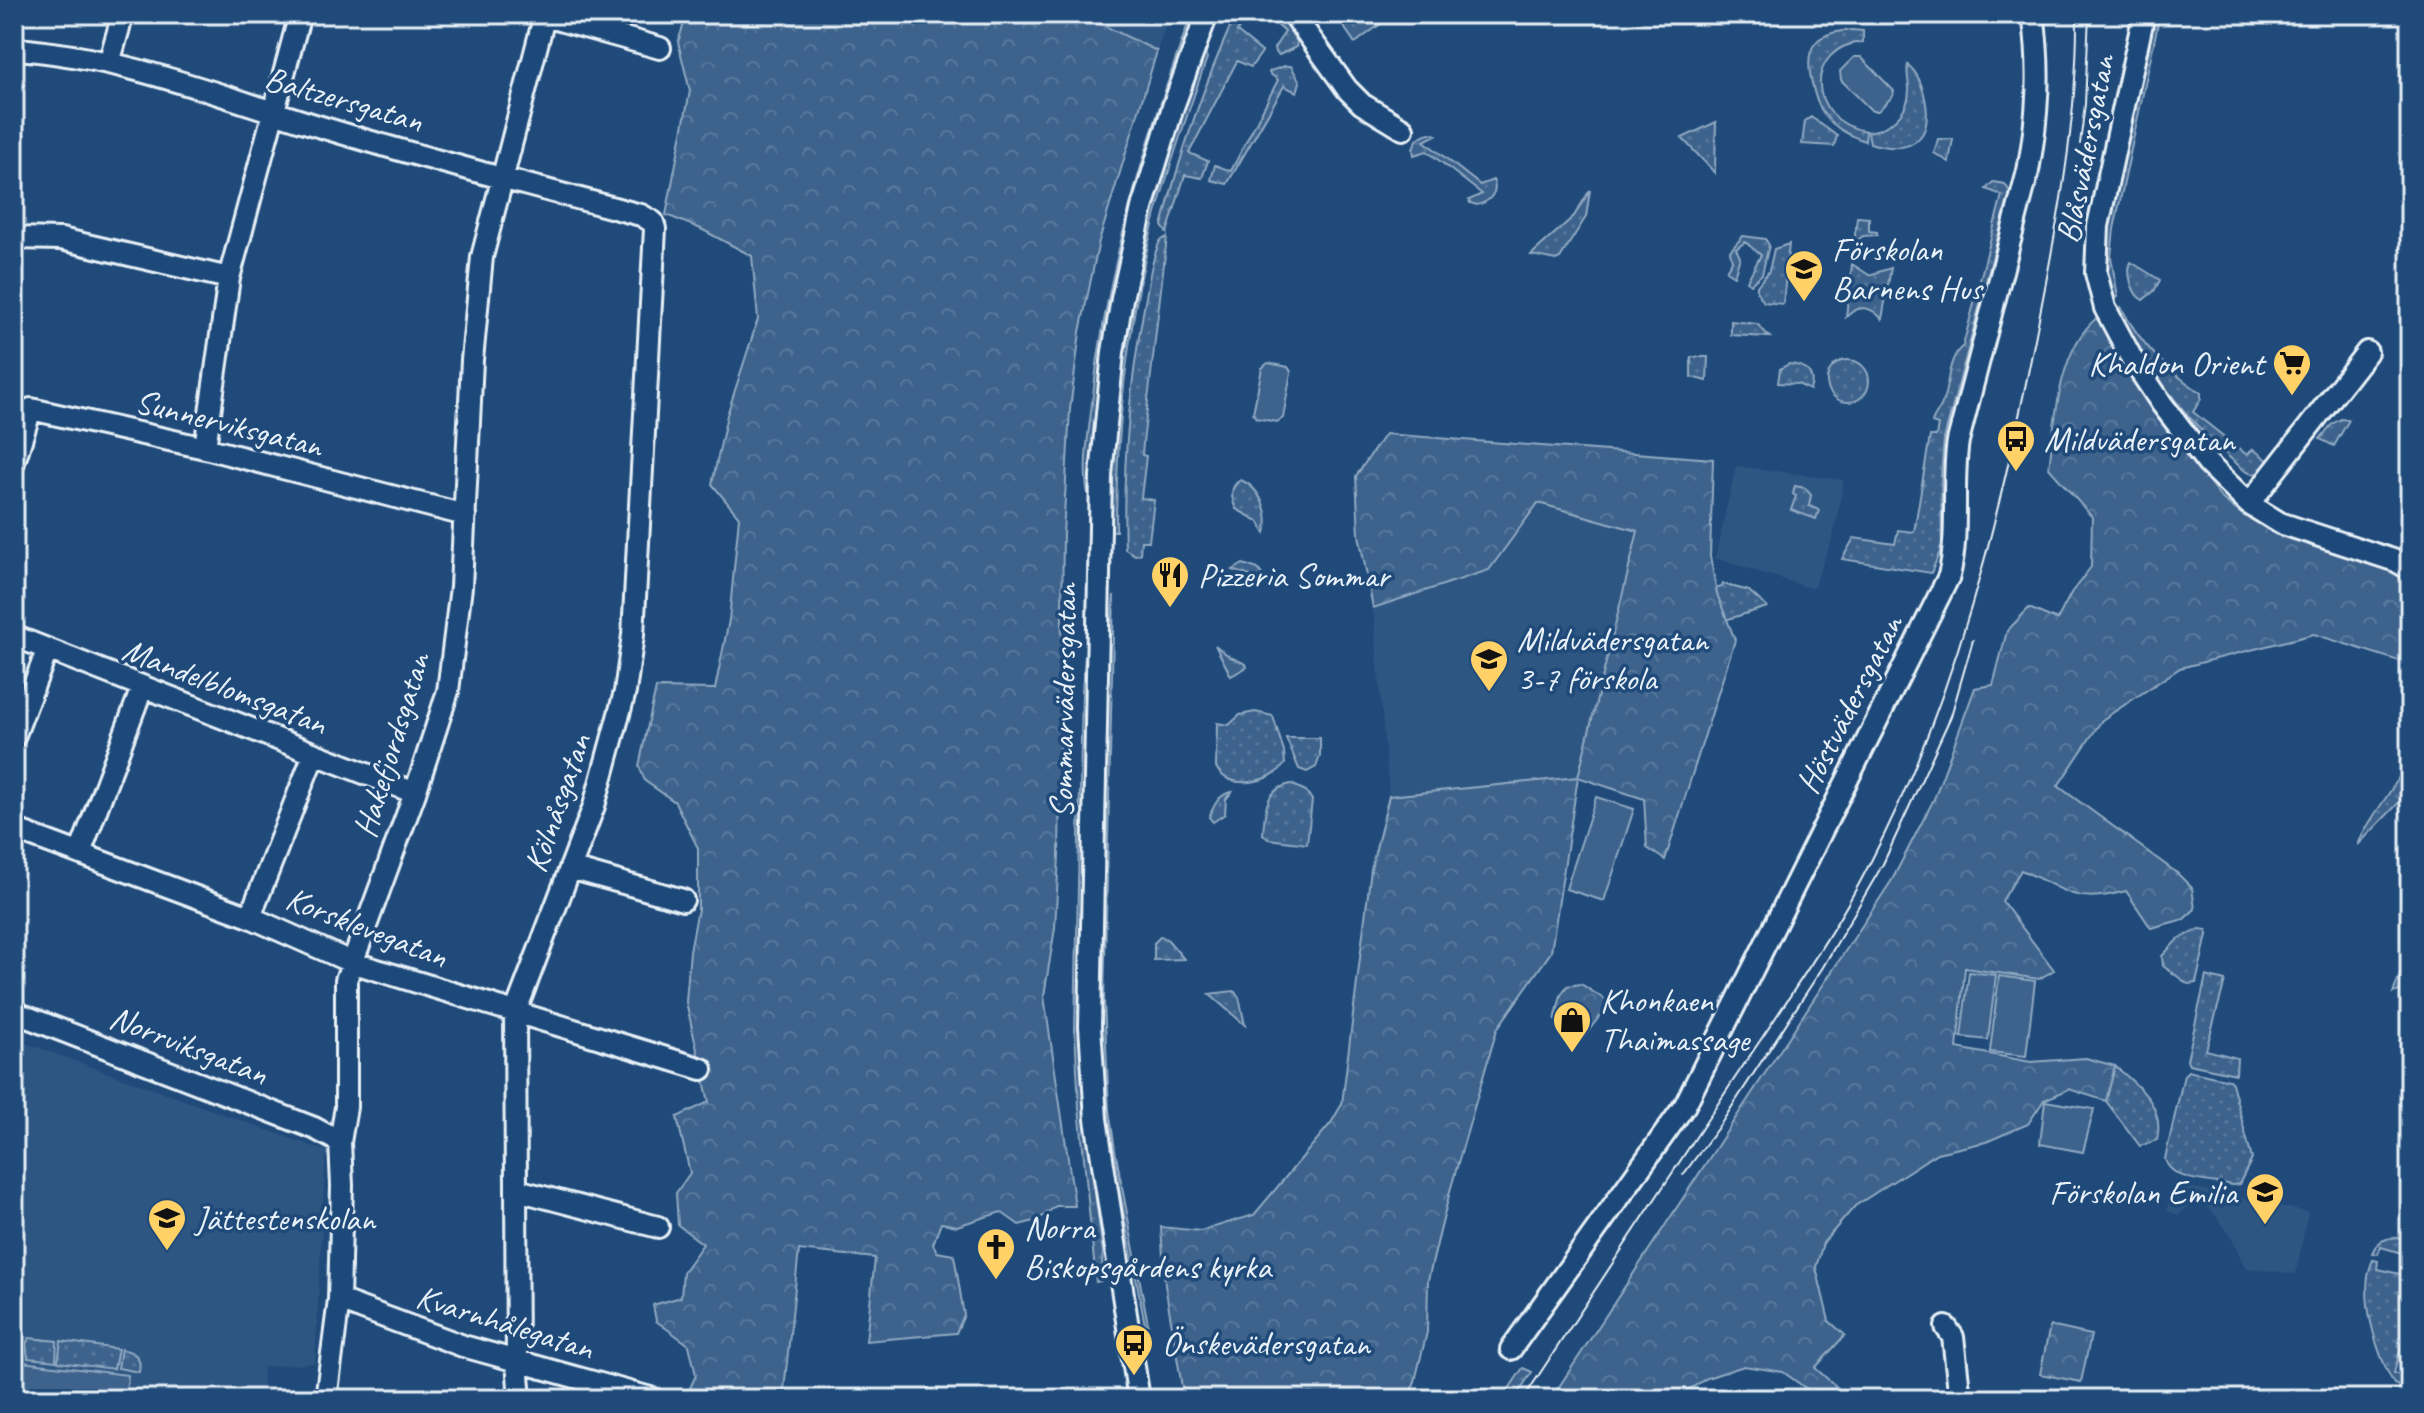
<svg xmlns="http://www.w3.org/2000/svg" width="2424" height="1413" font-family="Caveat,sans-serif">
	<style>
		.built { fill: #2e5683 }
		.grass { fill: url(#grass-dots); stroke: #92aac2; stroke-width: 2 }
		.forest { fill: url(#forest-crowns); stroke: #92aac2; stroke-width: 2 }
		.garden { fill: #3c628c; stroke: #92aac2; stroke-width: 2 }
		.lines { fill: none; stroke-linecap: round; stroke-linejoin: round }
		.minor-casing { stroke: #e8f1f8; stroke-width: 26 }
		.minor { stroke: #1f4a7a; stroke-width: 20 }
		.tram { stroke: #e8f1f8; stroke-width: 2 }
		.labels { text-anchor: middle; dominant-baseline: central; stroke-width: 7; stroke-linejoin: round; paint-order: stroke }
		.street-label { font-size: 34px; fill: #e8f1f8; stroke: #1f4a7a }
		.poi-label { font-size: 34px; fill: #e8f1f8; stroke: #1f4a7a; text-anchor: start }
	</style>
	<defs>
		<pattern id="grass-dots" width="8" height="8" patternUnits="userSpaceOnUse" patternTransform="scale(2)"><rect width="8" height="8" fill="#3c628c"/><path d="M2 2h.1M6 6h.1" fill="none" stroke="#58799d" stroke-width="1.8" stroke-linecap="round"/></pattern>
		<pattern id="forest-crowns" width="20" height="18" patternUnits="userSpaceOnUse" patternTransform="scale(2)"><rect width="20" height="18" fill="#3c628c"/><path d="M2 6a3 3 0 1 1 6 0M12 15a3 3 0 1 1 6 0" fill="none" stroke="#58799d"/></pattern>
	</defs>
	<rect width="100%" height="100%" fill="#1f4a7a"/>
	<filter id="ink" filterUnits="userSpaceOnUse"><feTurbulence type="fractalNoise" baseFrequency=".0125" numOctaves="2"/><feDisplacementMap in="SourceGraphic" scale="16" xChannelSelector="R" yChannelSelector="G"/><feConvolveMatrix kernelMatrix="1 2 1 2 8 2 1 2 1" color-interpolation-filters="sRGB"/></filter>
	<g filter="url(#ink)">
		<path class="built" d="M1080 14H1169L1157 51Z
			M1736 466 1844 480 1833 537 1813 589 1715 558Z
			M1538 503 1638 530 1578 777 1389 796 1373 608 1489 570Z
			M14 1039 326 1151 315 1363 263 1367 262 1399H14Z
			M2172 1183 2308 1212 2296 1274 2245 1268 2231 1237 2216 1216 2198 1197 2179 1215 2167 1211Z"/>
		<path class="grass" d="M1265 14H1279L1297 42 1296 47 1279 55 1275 52 1274 48 1285 32Z
			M2152 14H2160L2114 229 2111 257 2118 297 2112 300 2105 261 2106 234Z
			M1190 18 1193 19 1151 141 1124 240 1103 350 1088 494C1082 466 1089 432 1092 403 1107 266 1144 147 1190 18Z
			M1234 18 1242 23 1237 32 1262 52 1251 67 1237 61 1189 153 1208 161 1202 178 1185 175 1167 233 1162 226C1180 154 1204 85 1234 18Z
			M1852 30 1863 31V42C1805 46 1805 121 1866 131L1865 141C1850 136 1833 127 1823 113 1818 105 1814 93 1812 83 1803 47 1815 32 1852 30Z
			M1205 53 1207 58C1188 112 1169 166 1154 221 1128 322 1116 427 1116 531H1112C1110 368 1143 203 1205 53Z
			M1908 65C1918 73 1922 85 1925 98 1934 142 1909 155 1870 143L1868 132C1889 129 1909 113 1909 90 1909 81 1906 73 1908 65Z
			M1285 66H1291L1300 82 1297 92 1284 86 1227 184 1211 180 1215 165 1231 171 1278 80 1269 73 1270 71Z
			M1811 117 1837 136 1834 146 1802 144 1805 121Z
			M1716 122 1715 171V173L1682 138Z
			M1430 133 1436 135 1424 141 1480 185 1493 180C1499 193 1489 202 1477 205L1470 203 1469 200 1482 194 1427 151 1414 155C1411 144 1419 135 1430 133Z
			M1938 139H1953L1949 162 1934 153Z
			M1993 182 2005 184 2010 192 1944 439 1941 476 1942 547 1931 573 1842 559 1854 538 1895 544 1898 530 1914 532 1930 436H1936L1938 425 1932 423C1934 416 1938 412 1941 406 1950 387 1946 359 1963 346L2002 195 1986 189Z
			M1590 190 1586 217 1560 258 1556 260 1531 255 1574 216Z
			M1857 217 1869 218V231L1877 232V235L1863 236 1854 243Z
			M1743 236 1765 239 1769 245 1762 274 1751 284 1747 281 1761 255 1745 242 1736 249 1740 257 1734 276 1726 271 1732 261 1730 251Z
			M1167 237 1143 443 1142 455 1146 456 1141 498 1154 500 1149 541H1141L1140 554 1135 555 1125 549C1122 470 1129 391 1143 313 1148 289 1150 263 1160 241Z
			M1789 244 1783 304 1764 302 1757 292V286L1769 271 1774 249Z
			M2131 262 2160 280 2154 291 2143 300C2132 295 2126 272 2131 262Z
			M1852 264 1869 275 1891 268 1882 319C1870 305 1858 305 1846 317Z
			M2121 307C2140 344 2167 370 2201 393V399L2193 412 2247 455 2253 449 2269 461 2263 472 2252 474 2245 471C2191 426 2148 372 2115 309Z
			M1731 321 1757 324 1770 337 1731 335Z
			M1691 357H1708L1707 381 1691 377Z
			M1827 381a21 21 0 1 1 42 0a21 21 0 1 1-42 0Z
			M1789 364C1805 365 1816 373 1810 390L1798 384 1778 383 1780 369Z
			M2341 419 2349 420 2334 446 2320 439 2332 424Z
			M1241 480C1260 488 1271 513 1265 533L1258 521 1236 509C1231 498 1229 486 1241 480Z
			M1795 486 1805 488 1811 495 1809 506 1819 510 1816 519 1791 510 1796 496 1793 494Z
			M1243 564 1258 569 1267 582 1233 570Z
			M1723 584 1749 591 1767 607 1719 622 1712 590 1722 587Z
			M1114 595 1104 1000 1109 1110 1115 1150 1148 1324 1145 1325 1110 1142 1101 1034 1107 672Z
			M1215 645 1230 657 1246 664 1247 667 1231 676Z
			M1085 656 1080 1044 1086 1124 1103 1252 1101 1281 1096 1282 1079 1107 1075 1031 1082 690Z
			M1255 712 1273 716 1284 752 1285 764C1271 783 1228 792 1216 767L1217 723 1229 725 1240 715Z
			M1286 738H1320V756L1316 767 1307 772 1299 769Z
			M2410 751V791L2358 845C2371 811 2401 786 2410 751Z
			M1291 784 1306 791 1312 800 1307 844 1268 839 1263 834C1265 812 1264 789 1291 784Z
			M1232 792 1226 799 1225 814 1213 822 1209 817C1214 805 1219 794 1232 792Z
			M2200 929 2207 930V935L2196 983 2188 984 2163 966 2162 956 2178 939Z
			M1161 936 1168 940 1184 959 1154 960V943Z
			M2405 966H2410V988L2393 993 2402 969Z
			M2206 976 2225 981 2206 1050 2237 1058 2236 1074 2189 1064 2187 1060Z
			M1234 991 1239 997 1245 1025 1209 994Z
			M2115 1066C2138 1086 2165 1105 2157 1140L2140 1146 2106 1101Z
			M2188 1071 2229 1080 2232 1083 2252 1159 2239 1184 2233 1185C2212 1181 2171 1182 2165 1159L2184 1075Z
			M2410 1238V1314L2394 1373 2409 1378 2405 1389 2394 1384C2377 1354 2357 1293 2373 1260L2378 1261 2377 1269 2400 1274 2405 1254 2381 1247 2378 1254 2372 1253C2378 1236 2395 1237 2410 1238Z
			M29 1338 57 1341 56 1361 28 1358 26 1344Z
			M61 1341 118 1349 114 1369 58 1362Z
			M121 1349C135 1352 142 1357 139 1372L118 1368Z
			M1523 1368 1532 1372 1514 1399H1502Z
			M2073 1395 2086 1399H2008V1396Z"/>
		<path class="forest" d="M687 14H1080L1157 51 1099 241 1080 332 1070 409 1063 534 1059 856 1055 928 1044 996 1075 1206H1056L1038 1220 1019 1225 1001 1212 957 1226 941 1223 933 1244 937 1252 954 1255 964 1315 956 1333 866 1341 875 1258 799 1250 783 1399H685L696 1375 689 1345 656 1321 653 1305 681 1297 683 1272 703 1244 678 1225 676 1193 690 1173 677 1117 709 1102 686 1002 690 951 698 909V848L675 802 645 781 639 766 656 688 715 689 729 620 739 517 712 484 727 415 758 319 752 256 701 229 666 215 690 91 678 42Z
			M1335 14H1394L1355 43Z
			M2098 317 2172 430 2220 497 2244 516 2397 573 2410 582V656L2402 662 2314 634 2180 668 2102 720 2058 786 2177 873 2192 888 2195 909 2184 919 2151 928 2126 891C2073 906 2066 889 2021 870L2002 901 2054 970 2039 979 1965 968 1957 1048 2031 1062 2086 1058 2115 1066 2106 1101 2069 1089 2044 1100 2028 1124 1986 1142 1937 1153 1855 1206 1823 1243 1816 1267 1829 1321 1845 1335 1815 1368 1838 1388 1821 1399 1783 1372 1744 1366 1707 1378 1675 1399H1551L1892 880 1934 799 1975 688 1993 685 2007 631 2029 608 2057 620 2071 593 2091 567 2092 517 2049 468C2055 421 2058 348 2098 317Z
			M1385 434 1713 459 1710 556 1717 594 1735 640 1665 860 1647 848 1644 799 1578 777 1551 952 1497 1029 1450 1191 1428 1280 1427 1332 1414 1385 1404 1399H1184L1165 1285 1161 1227 1201 1231 1254 1215 1331 1123 1342 1104 1371 869 1389 796 1578 777 1638 531 1538 503 1489 570 1373 608 1359 535 1356 476Z
			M1581 984 1610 1003 1582 1039 1555 1020 1561 995 1567 986Z
			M2050 1326 2091 1335 2081 1382 2040 1374Z"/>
		<path class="garden" d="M1854 57H1861L1894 91 1893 96 1878 111H1872L1841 80 1840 71Z
			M1268 363 1288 367 1291 372 1283 418 1277 422 1256 418 1253 413 1262 368Z
			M1596 797 1634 809 1604 901 1566 889Z
			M1969 972 1996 975 1988 1040 1961 1037Z
			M1999 976 2035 981 2026 1056 1990 1052Z
			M2045 1101 2094 1109 2083 1152 2040 1144Z
			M22 1362 128 1375 125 1399H18Z"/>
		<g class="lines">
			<defs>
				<path id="minor" d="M1293 14 1347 89 1362 104 1403 129
					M2144 14 2098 226 2096 273 2105 308 2132 359 2162 404 2208 464 2249 504 2280 523 2396 561 2410 569
					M545 16 660 48
					M14 49C124 56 227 99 331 130 434 161 538 188 641 215L653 222 655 229 633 635 625 692 594 806 515 1013 517 1363 520 1399
					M109 63 123 14
					M14 238 61 239 229 278
					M205 448 229 278 300 14
					M14 462 31 409 205 448 465 515
					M2249 504 2367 352
					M14 636 415 793
					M14 737 47 651
					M14 829 250 917 351 962 702 1069
					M80 853 142 688
					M570 868 683 900
					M250 917 314 754
					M14 1012 314 1128 340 1142
					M517 1190 658 1227
					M339 1300 463 1346 654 1399
					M1946 1327 1953 1337 1960 1399
					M1511 1349 1685 1105 1949 576C1960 531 1951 486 1958 441L2028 171C2038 117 2041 68 2033 14
					M326 1399 339 1300 342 1186 340 1142 346 1107V980L415 793 448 691 461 587 472 360 482 257 545 14
					M1139 1399 1096 1119 1090 1026 1101 476 1113 352 1122 299 1142 208 1173 107 1207 14"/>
			</defs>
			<use href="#minor" class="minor-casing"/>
			<use href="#minor" class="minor"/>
			<path class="tram" d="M2080 144 2085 104 2089 14
				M1683 1175 1722 1122 1823 967 1883 864 1951 716 1973 640
				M1523 1399C1591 1295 1660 1191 1729 1087 1778 1013 1831 940 1871 861 1956 697 1999 519 2035 339 2056 232 2078 124 2077 14"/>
		</g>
	</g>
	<defs>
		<symbol id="school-pin" viewBox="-11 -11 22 30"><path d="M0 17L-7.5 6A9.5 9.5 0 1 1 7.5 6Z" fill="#ffd166" stroke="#1f4a7a"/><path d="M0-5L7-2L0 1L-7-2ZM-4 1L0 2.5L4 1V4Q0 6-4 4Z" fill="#111"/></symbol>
		<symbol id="supermarket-pin" viewBox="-11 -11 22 30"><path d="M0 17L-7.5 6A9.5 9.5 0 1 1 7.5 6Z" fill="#ffd166" stroke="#1f4a7a"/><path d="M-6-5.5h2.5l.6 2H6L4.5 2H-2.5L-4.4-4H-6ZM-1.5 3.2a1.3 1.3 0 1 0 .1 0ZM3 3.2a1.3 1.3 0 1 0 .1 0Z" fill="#111"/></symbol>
		<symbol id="bus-pin" viewBox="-11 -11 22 30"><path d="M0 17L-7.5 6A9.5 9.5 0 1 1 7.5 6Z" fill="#ffd166" stroke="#1f4a7a"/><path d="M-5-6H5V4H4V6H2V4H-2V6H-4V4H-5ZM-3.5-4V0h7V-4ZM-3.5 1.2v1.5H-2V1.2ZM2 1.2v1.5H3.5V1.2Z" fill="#111"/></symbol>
		<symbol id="restaurant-pin" viewBox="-11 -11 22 30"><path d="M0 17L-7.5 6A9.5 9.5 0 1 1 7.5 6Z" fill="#ffd166" stroke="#1f4a7a"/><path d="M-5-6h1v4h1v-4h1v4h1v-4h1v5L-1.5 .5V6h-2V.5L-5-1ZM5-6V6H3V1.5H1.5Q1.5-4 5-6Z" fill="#111"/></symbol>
		<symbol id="shop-pin" viewBox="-11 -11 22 30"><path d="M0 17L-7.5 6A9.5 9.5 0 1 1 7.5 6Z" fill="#ffd166" stroke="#1f4a7a"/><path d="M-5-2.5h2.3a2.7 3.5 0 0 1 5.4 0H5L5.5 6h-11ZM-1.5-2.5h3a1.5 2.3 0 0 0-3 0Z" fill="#111"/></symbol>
		<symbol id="church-pin" viewBox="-11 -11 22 30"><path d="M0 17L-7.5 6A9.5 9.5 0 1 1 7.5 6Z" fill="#ffd166" stroke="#1f4a7a"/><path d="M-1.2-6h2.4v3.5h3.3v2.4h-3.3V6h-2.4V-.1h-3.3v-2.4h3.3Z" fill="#111"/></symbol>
	</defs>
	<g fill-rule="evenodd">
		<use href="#school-pin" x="1782" y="247" width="44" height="60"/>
		<use href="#supermarket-pin" x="2270" y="341" width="44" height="60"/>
		<use href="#bus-pin" x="1994" y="417" width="44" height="60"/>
		<use href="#restaurant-pin" x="1148" y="553" width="44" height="60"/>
		<use href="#school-pin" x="1467" y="637" width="44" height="60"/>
		<use href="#shop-pin" x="1550" y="998" width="44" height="60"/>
		<use href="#school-pin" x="2243" y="1170" width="44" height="60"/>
		<use href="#school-pin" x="145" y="1196" width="44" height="60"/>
		<use href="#church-pin" x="974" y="1225" width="44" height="60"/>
		<use href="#bus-pin" x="1112" y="1321" width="44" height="60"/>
	</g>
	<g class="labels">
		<g class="street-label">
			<text transform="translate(344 99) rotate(16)">Baltzersgatan</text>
			<text transform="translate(2085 149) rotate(-79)">Blåsvädersgatan</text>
			<text transform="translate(229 423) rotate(14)">Sunnerviksgatan</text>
			<text transform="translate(225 686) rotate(21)">Mandelblomsgatan</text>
			<text transform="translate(1063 701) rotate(-89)">Sommarvädersgatan</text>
			<text transform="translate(1849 704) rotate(-63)">Höstvädersgatan</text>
			<text transform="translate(391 745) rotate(-73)">Hakefjordsgatan</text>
			<text transform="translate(557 803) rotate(-71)">Kölnåsgatan</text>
			<text transform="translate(367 927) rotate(21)">Korsklevegatan</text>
			<text transform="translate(189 1045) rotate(21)">Norrviksgatan</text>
			<text transform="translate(505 1322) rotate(17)">Kvarnhålegatan</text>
		</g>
		<g class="poi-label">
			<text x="1832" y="249">Förskolan<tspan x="1832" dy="39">Barnens Hus</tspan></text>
			<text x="2264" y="363" text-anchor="end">Khaldon Orient</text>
			<text x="2044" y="439">Mildvädersgatan</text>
			<text x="1198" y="575">Pizzeria Sommar</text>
			<text x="1517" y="639">Mildvädersgatan<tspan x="1517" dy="39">3-7 förskola</tspan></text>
			<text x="1600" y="1000">Khonkaen<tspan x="1600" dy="39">Thaimassage</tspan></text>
			<text x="2237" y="1192" text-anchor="end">Förskolan Emilia</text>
			<text x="195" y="1218">Jättestenskolan</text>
			<text x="1024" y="1227">Norra<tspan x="1024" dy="39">Biskopsgårdens kyrka</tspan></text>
			<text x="1162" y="1343">Önskevädersgatan</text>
		</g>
	</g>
	<rect width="2424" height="1413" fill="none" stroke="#1f4a7a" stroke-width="48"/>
	<rect x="24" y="24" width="2376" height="1365" fill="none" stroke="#e8f1f8" stroke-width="3" filter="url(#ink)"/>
</svg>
